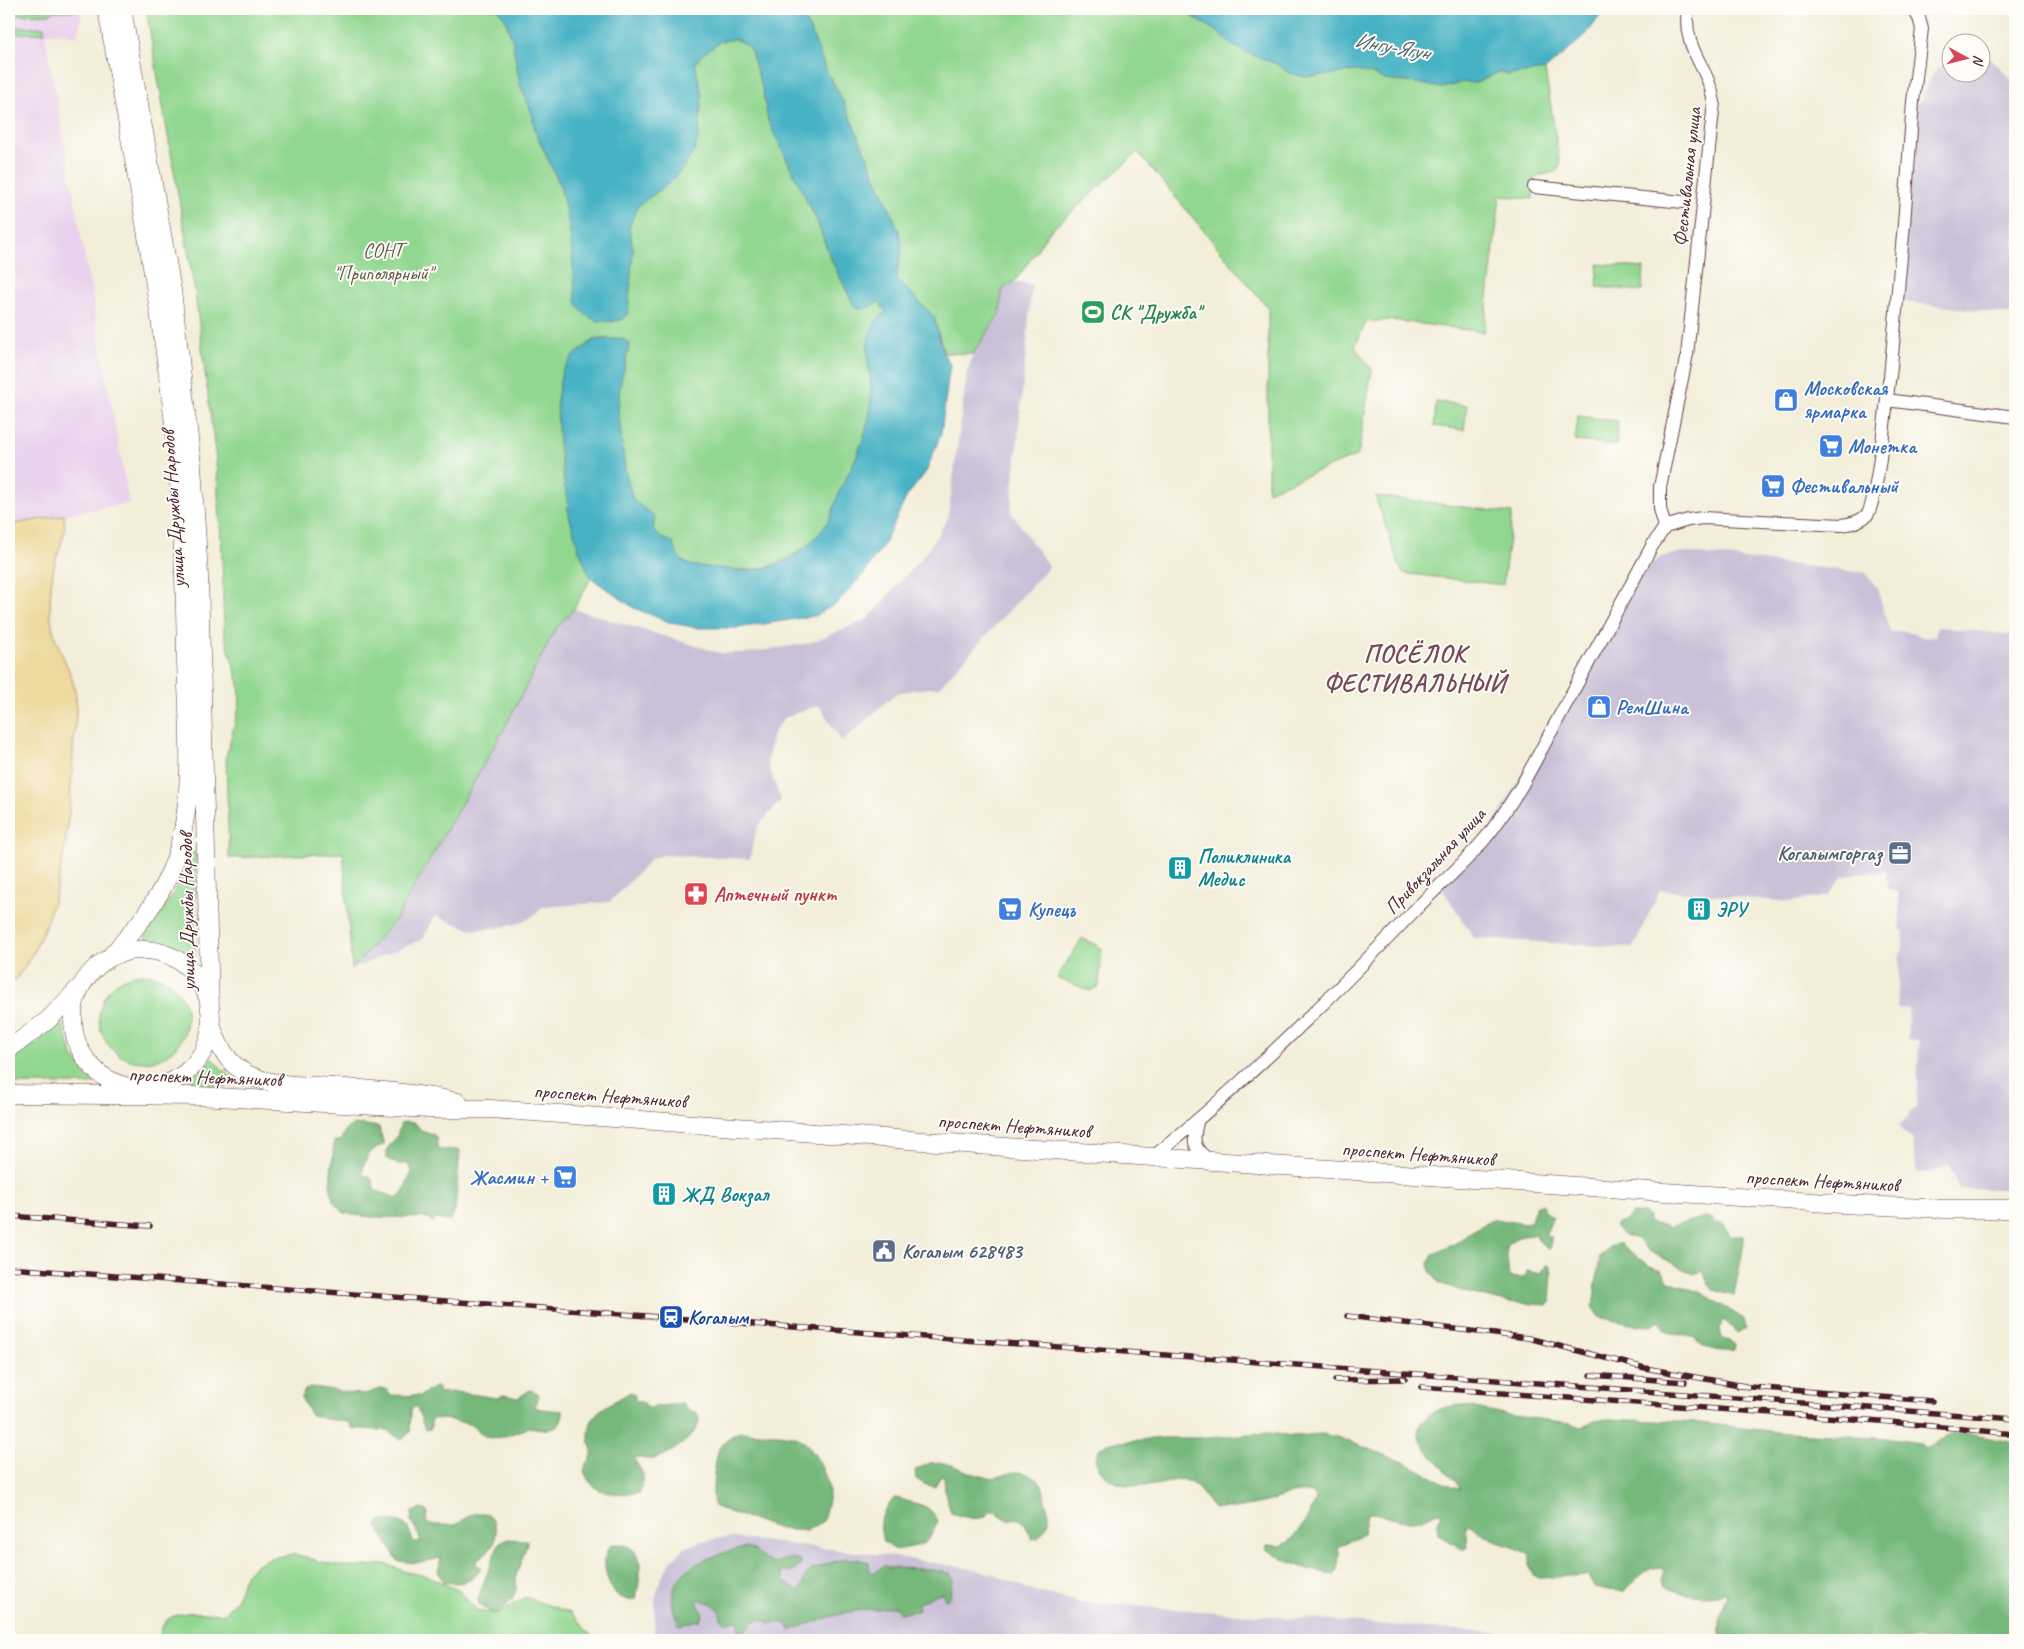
<svg xmlns="http://www.w3.org/2000/svg" width="2024" height="1649" font-family="Caveat,sans-serif">
	<style>
		.built { fill: #e9d2ed }
		.industrial { fill: #c9bfd7 }
		.green { fill: #92d790; stroke: #6e7b5e }
		.forest { fill: #75b87a; stroke: #606c52 }
		.sand { fill: #eeda9e; stroke: #9c7c64 }
		.water { fill: #46b2c4; stroke: #486878 }
		.lines { fill: none; stroke-linecap: round; stroke-linejoin: round }
		.street-casing { stroke: #633e45; stroke-width: 14 }
		.secondary-casing { stroke: #633e45; stroke-width: 19 }
		.street { stroke: #fff; stroke-width: 12 }
		.secondary { stroke: #fff; stroke-width: 18 }
		.rail-casing { stroke: #4a1f2b; stroke-width: 5.5 }
		.rail { stroke: #fdfcf7; stroke-width: 4; stroke-dasharray: 11; stroke-linecap: butt }
		.labels { text-anchor: middle; dominant-baseline: central; stroke-width: 4; stroke-linejoin: round; paint-order: stroke }
		.street-label { font-size: 20px; fill: #4a1f2b; stroke: #fdfcf7 }
		.park-label { font-size: 20px; fill: #605649; stroke: #fdfcf7 }
		.leisure-label { font-size: 20px; font-weight: bold; fill: #27864d; stroke: #fdfcf7; text-anchor: start }
		.shop-label { font-size: 20px; font-weight: bold; fill: #366cbe; stroke: #fdfcf7; text-anchor: start }
		.service-label { font-size: 20px; font-weight: bold; fill: #4e5e75; stroke: #fdfcf7; text-anchor: end }
		.culture-label { font-size: 20px; font-weight: bold; fill: #0d838f; stroke: #fdfcf7; text-anchor: start }
		.health-label { font-size: 20px; font-weight: bold; fill: #be3a42; stroke: #fdfcf7; text-anchor: start }
		.transit-label { font-size: 20px; font-weight: bold; fill: #164399; stroke: #fdfcf7; text-anchor: start }
		.water-label { font-size: 21px; font-style: italic; fill: #485a68; stroke: #fdfcf7 }
		.district-label { font-size: 25px; font-weight: bold; letter-spacing: 1px; fill: #764a58; stroke: #fdfcf7 }
	</style>
	<rect width="100%" height="100%" fill="#fdfcf7"/>
	<filter id="ink" filterUnits="userSpaceOnUse"><feTurbulence type="fractalNoise" baseFrequency=".02" numOctaves="2"/><feDisplacementMap in="SourceGraphic" scale="10" xChannelSelector="R" yChannelSelector="G"/><feConvolveMatrix kernelMatrix="1 2 1 2 8 2 1 2 1" color-interpolation-filters="sRGB"/></filter>
	<filter id="wash" filterUnits="userSpaceOnUse"><feTurbulence type="fractalNoise" baseFrequency=".0096" numOctaves="4" result="noise"/><feDisplacementMap in="SourceGraphic" scale="20" xChannelSelector="R" yChannelSelector="G"/><feGaussianBlur stdDeviation="1.12" result="paint"/><feColorMatrix in="noise" values="0 0 0 0 0 0 0 0 0 0 0 0 0 0 0 0 0 1.4 0 .05"/><feComposite in="paint" operator="in"/></filter>
	<g filter="url(#wash)">
		<rect width="100%" height="100%" fill="#f3eed9"/>
		<path class="built" d="M9 9H83L77 37 63 33 45 34 129 503 9 525Z"/>
		<path class="industrial" d="M1982 49 2015 83V315L1897 301 1913 102 1920 101 1934 72 1951 59 1952 72H1982Z
			M1014 282 1032 285 1011 512 1049 567 939 687 912 690 895 694 842 742 819 705 784 718 773 733 767 762 781 800 758 826 752 846 750 859 663 855 652 858 610 902 543 907 530 918 516 924 502 927 473 930 435 916 423 939 352 969 396 919 505 727 555 630 574 609 720 653H746L810 643 868 619 928 550 948 518 967 373 973 354 1000 313 1002 290Z
			M1682 552 1866 573 1877 588 1890 632 1905 631 1922 637 1935 636 1937 627 2015 635V1189H1959L1949 1165 1931 1173H1917L1912 1137 1904 1133 1899 1126 1916 1107 1919 1041 1907 1040 1909 1009 1897 1008 1900 952H1902L1904 931H1901L1898 892 1888 889 1886 871 1843 876 1828 896 1790 902 1660 890 1633 948 1474 938 1440 885 1484 841 1636 575 1661 557Z
			M720 1538H738L890 1556 962 1567 993 1574 1028 1589 1079 1602 1591 1640H654L655 1599 661 1578 671 1561 684 1548 702 1541Z"/>
		<path class="green" d="M9 9H83L78 11H53L50 14 9 15Z
			M146 9H497L504 16 512 38 520 84 532 113 535 131 560 185 570 229 577 302 611 322 623 319 628 312 633 249 629 227 638 206 673 180 694 151 698 139 702 95 695 64 700 56 721 41 735 39 745 44 751 51 763 91 768 121 816 219 830 257 854 306 861 309 879 301 886 312C882 315 877 319 875 323 861 347 873 378 871 405 868 436 855 460 842 487 837 497 835 509 830 519 823 532 813 540 802 549 773 571 751 572 716 568 693 565 679 569 673 542L661 538 653 529 655 517 633 500 625 471 618 409 620 385 630 343 601 338 594 340 573 356 562 371 557 400 559 446 569 515 579 550 591 578 574 609 555 630 505 727 396 919 352 969 343 853 229 858 226 757 240 703 239 684 224 633 222 557 216 460 195 292Z
			M798 9H1180L1219 33 1232 45 1277 64 1289 73 1307 77 1356 71 1373 74 1385 80 1417 83 1442 88 1463 82 1476 83 1499 72 1508 75 1545 70 1560 164 1557 171 1535 177 1533 199 1500 196 1484 332 1391 320 1366 322 1355 347 1372 370 1358 455 1268 491V308L1138 152 1047 234 1034 255 1014 282 1002 290 1000 313 973 354 944 353 934 317 896 278 899 265V231L844 103 825 68 811 31Z
			M9 27H44L45 33 9 34Z
			M1598 264 1644 268 1642 291 1597 287Z
			M1436 402 1467 405 1464 430 1434 426Z
			M1578 416 1618 421 1616 445 1575 441Z
			M1375 496 1512 513 1503 585 1402 573Z
			M192 852 196 853V856L195 955 191 956C178 947 164 940 147 940L145 937 172 895Z
			M1082 938 1102 948 1099 986 1090 991 1057 978Z
			M99 1018a44 44 0 1 1 88 0a44 44 0 1 1-88 0Z
			M62 1023 73 1056 78 1063 96 1083 90 1084H9V1060L37 1043 57 1025Z
			M211 1058 234 1080 233 1085 194 1086 190 1083V1079Z
			M294 1554 333 1565 355 1567 386 1564 406 1572 428 1576 460 1591 477 1611 499 1614 525 1597 571 1613 595 1640H159C160 1636 161 1629 163 1625 174 1607 207 1614 224 1614L236 1600 245 1575 255 1565 270 1558Z"/>
		<path class="forest" d="M406 1122 415 1123 421 1130 433 1134 437 1139V1146L440 1150H460L455 1211 450 1221 436 1219 433 1222 428 1218 371 1217 344 1213 333 1201 330 1184 334 1141H340C342 1138 343 1133 346 1130 353 1121 369 1126 379 1127L384 1145C371 1147 362 1162 363 1175L369 1176 373 1181 374 1190 397 1198 402 1194 412 1172 408 1164H397L387 1159V1149L397 1136 401 1123Z
			M1542 1204 1544 1211 1553 1217 1545 1236 1551 1237V1247L1548 1250 1538 1240 1536 1234 1518 1237 1506 1246 1509 1277 1523 1278 1525 1276 1527 1271 1537 1273 1542 1272 1546 1265H1549L1552 1273 1550 1303 1547 1305 1506 1302 1468 1293 1439 1283 1430 1271 1429 1262 1433 1255 1456 1243 1472 1231 1490 1221 1496 1219 1525 1224 1531 1221 1536 1205Z
			M1637 1213H1644L1648 1217V1222L1653 1224 1667 1225 1668 1227 1705 1217 1713 1219 1714 1223 1724 1224 1730 1236H1743V1249L1734 1296 1715 1290 1709 1285 1703 1271 1694 1274 1649 1251 1637 1239 1622 1234 1615 1227 1617 1223 1627 1220 1632 1214Z
			M1615 1244H1620L1650 1266 1661 1270 1669 1281 1704 1294 1744 1319 1746 1329 1737 1334 1728 1323 1723 1320C1719 1326 1720 1333 1723 1339L1730 1341 1735 1345 1734 1351C1721 1352 1702 1350 1695 1338 1686 1335 1673 1336 1666 1330 1663 1326 1663 1323 1659 1320L1653 1326C1634 1326 1616 1321 1598 1317L1593 1306 1600 1256 1609 1247Z
			M311 1387C329 1388 346 1394 363 1394 371 1393 378 1388 386 1389L390 1395 420 1396 435 1387H438V1393L456 1392 497 1398 503 1395 518 1398 530 1390 538 1393 539 1396 535 1407 541 1409 563 1411C563 1435 544 1429 528 1427L526 1429C516 1432 503 1438 492 1438 483 1438 479 1430 473 1426 469 1423 436 1417 431 1419V1429L425 1430 417 1407H413L411 1412 410 1432 402 1440 388 1431 352 1428 349 1422 325 1419 310 1414 301 1397 305 1390Z
			M630 1392 634 1394 636 1401 644 1403V1406L648 1408 682 1403 689 1410 697 1413C698 1416 699 1419 699 1421 698 1436 666 1458 652 1459 645 1460 639 1457 633 1457L643 1474 640 1493C617 1494 593 1497 584 1471L586 1464 589 1463C596 1447 589 1451 589 1437 588 1409 610 1406 630 1392Z
			M1462 1405 1513 1416 1571 1423 1580 1427 1588 1425 1593 1421 1609 1419 1700 1423 1787 1433 1877 1437 1921 1443 1923 1448C1932 1446 1939 1439 1948 1436 1964 1430 1998 1439 2015 1442V1640H1721V1614L1727 1593C1720 1593 1715 1596 1708 1596 1698 1596 1673 1593 1666 1586 1662 1582 1663 1576 1664 1571L1661 1567C1645 1567 1636 1580 1625 1591L1604 1590 1595 1588 1587 1575 1540 1578 1533 1576 1530 1566V1555C1517 1547 1502 1545 1489 1538 1481 1534 1475 1526 1466 1525L1468 1547 1466 1549H1462L1438 1534 1437 1524 1442 1513 1437 1512C1418 1523 1409 1523 1387 1517 1379 1514 1375 1512 1367 1514L1363 1534 1338 1547 1339 1552 1338 1570 1334 1574C1307 1571 1289 1563 1266 1549L1267 1545C1272 1545 1278 1547 1283 1545 1298 1538 1310 1515 1316 1499L1312 1493C1296 1489 1285 1496 1270 1501 1252 1506 1233 1509 1214 1509 1204 1498 1199 1484 1184 1480 1177 1478 1168 1483 1161 1484 1134 1488 1106 1489 1095 1460L1099 1449 1107 1443 1164 1438H1210L1248 1434 1269 1433 1293 1436 1322 1434 1337 1437 1406 1463 1453 1488 1460 1489C1451 1468 1404 1443 1423 1420 1432 1409 1449 1406 1462 1405Z
			M740 1432C753 1433 788 1433 798 1438 813 1444 829 1478 829 1494 828 1503 825 1512 823 1521L806 1531 780 1529 715 1507C710 1498 715 1458 719 1449 722 1441 732 1435 740 1432Z
			M939 1462C956 1465 969 1474 986 1477 998 1480 1005 1473 1016 1472 1024 1472 1039 1477 1042 1485 1044 1490 1044 1496 1045 1500 1052 1521 1051 1521 1038 1538L1032 1539 1024 1522 1017 1518 1007 1520 995 1511H990C981 1525 964 1516 951 1513L945 1493 944 1476 940 1477 935 1487 924 1484 916 1479 915 1470 930 1463Z
			M894 1498C900 1498 904 1500 909 1502 924 1505 931 1507 938 1521 927 1548 923 1544 896 1550L883 1542C878 1521 881 1514 894 1498Z
			M420 1509 426 1510 428 1514 426 1521 430 1525H455C463 1522 466 1514 479 1513 494 1511 499 1532 494 1543 490 1552 480 1556 475 1564L481 1567C472 1584 462 1584 443 1582L438 1571 441 1558 416 1563 398 1561 377 1526 380 1521C402 1520 407 1520 413 1542L416 1543 420 1540 419 1535 411 1521 412 1512Z
			M508 1539 527 1540V1544L516 1576V1590L512 1600 499 1613 490 1612 479 1604 478 1598 494 1555 500 1542Z
			M612 1544C650 1543 640 1575 636 1600L633 1601C627 1600 620 1598 615 1593 606 1583 599 1554 612 1544Z
			M746 1547C760 1550 762 1561 775 1564 784 1557 791 1559 802 1561 798 1572 791 1571 781 1572L783 1581 799 1591C804 1586 803 1578 808 1573 811 1569 817 1568 822 1566 838 1560 853 1555 869 1563V1569L871 1572 875 1573 884 1565 888 1568 928 1569 950 1573 953 1580 950 1596 947 1600H945L943 1593 937 1594 918 1603 919 1609 916 1611 899 1613 897 1607C890 1606 884 1609 877 1609 849 1609 819 1620 792 1630H790C786 1619 777 1623 769 1624L767 1621C756 1617 753 1622 746 1631L740 1632 738 1630 739 1623 737 1621 726 1622 721 1619C719 1603 712 1604 699 1600L697 1602 703 1614 700 1620 679 1625C654 1572 705 1557 746 1547Z"/>
		<path class="sand" d="M64 515C67 536 59 546 54 566 51 582 49 602 51 619 53 644 74 671 76 698 77 715 74 734 73 751 70 825 61 931 9 987V525Z"/>
		<path class="water" d="M497 9H798L811 31 825 68 844 103 899 231 902 247 896 278 934 317 943 353 950 364 941 434 926 472 907 496 884 544 864 574 837 603 815 616 738 628H698L671 623 634 608 591 578 579 550 569 515 559 446 557 400 562 371 573 356 594 340 622 338 630 343 620 385 618 409 625 471 633 500 655 517 653 529 661 538 673 542C679 570 696 566 720 568 734 570 748 572 762 569 788 565 817 542 830 518 834 510 836 499 840 490 855 461 865 442 870 409 875 381 859 347 875 323 878 319 882 315 886 312L879 301C870 307 865 311 854 306L830 257 816 219 768 121 763 91 751 51 745 44 735 39 721 41 700 56 695 64 702 95 698 139 694 151 683 168 673 180 638 206 629 227 633 249 628 312 623 319C603 325 586 321 576 302L570 229 560 185 535 131 532 113 520 84 512 38 504 17Z
			M1180 9H1605L1586 35 1545 70 1508 75 1499 72 1476 83 1463 82 1442 88 1417 83 1385 80 1373 74 1356 71 1307 77 1289 73 1277 64 1247 53 1232 45 1219 33Z"/>
	</g>
	<g filter="url(#ink)">
		<g class="lines">
			<defs>
				<path id="street" d="M1534 187 1683 202
					M1687 355 1714 102C1708 64 1682 50 1688 9
					M1890 377 1904 224 1913 102 1922 29 1919 18 1913 9
					M1887 400 2015 417
					M1665 527 1688 520 1703 518 1842 525C1850 524 1861 521 1867 515 1878 500 1886 404 1889 381
					M1665 527 1660 509V487L1686 359
					M1198 1119C1192 1140 1192 1150 1212 1161
					M1153 1157C1244 1084 1331 998 1411 914 1435 889 1461 867 1483 841 1498 824 1510 804 1522 785L1652 546 1665 527"/>
				<path id="secondary" d="M107 9C131 144 157 279 173 416 182 498 185 579 186 661 188 722 195 788 179 847 167 892 139 925 109 958
					M122 9 172 290 192 465 199 575 210 1011
					M73 1019a69 69 0 1 1 138 0a69 69 0 1 1-138 0Z
					M211 1022C216 1043 227 1063 247 1074 272 1087 306 1085 333 1087 376 1090 417 1093 458 1102
					M9 1049 48 1020 78 989
					M9 1094 199 1096 430 1109H491L991 1146 1842 1204 1945 1209H2015"/>
			</defs>
			<use href="#street" class="street-casing"/>
			<use href="#secondary" class="secondary-casing"/>
			<use href="#street" class="street"/>
			<use href="#secondary" class="secondary"/>
			<defs>
				<path id="rail" d="M9 1216 150 1226
					M9 1268 2015 1419
					M1347 1316 1528 1338 1645 1368 1745 1386
					M1591 1375 1685 1382
					M1335 1380 1405 1379
					M1738 1386 1932 1401
					M1421 1387 1880 1421 2015 1434"/>
			</defs>
			<use href="#rail" class="rail-casing"/>
			<use href="#rail" class="rail"/>
		</g>
	</g>
	<defs>
		<symbol id="stadium-square" viewBox="-11 -11 22 22"><rect x="-9" y="-9" width="18" height="18" rx="4" fill="#2e9e5b" stroke="#fdfcf7"/><path d="M0-5a6.5 5 0 1 0 0 10a6.5 5 0 1 0 0-10ZM-3.5-1.8h7v3.6h-7Z" fill="#fff"/></symbol>
		<symbol id="shop-square" viewBox="-11 -11 22 22"><rect x="-9" y="-9" width="18" height="18" rx="4" fill="#3f7fe0" stroke="#fdfcf7"/><path d="M-5-2.5h2.3a2.7 3.5 0 0 1 5.4 0H5L5.5 6h-11ZM-1.5-2.5h3a1.5 2.3 0 0 0-3 0Z" fill="#fff"/></symbol>
		<symbol id="supermarket-square" viewBox="-11 -11 22 22"><rect x="-9" y="-9" width="18" height="18" rx="4" fill="#3f7fe0" stroke="#fdfcf7"/><path d="M-6-5.5h2.5l.6 2H6L4.5 2H-2.5L-4.4-4H-6ZM-1.5 3.2a1.3 1.3 0 1 0 .1 0ZM3 3.2a1.3 1.3 0 1 0 .1 0Z" fill="#fff"/></symbol>
		<symbol id="office-square" viewBox="-11 -11 22 22"><rect x="-9" y="-9" width="18" height="18" rx="4" fill="#5c6f8a" stroke="#fdfcf7"/><path d="M-6-3h4V-5.5h4V-3h4V5H-6ZM-1-4.5V-3h2v-1.5ZM-6 0V1H6V0Z" fill="#fff"/></symbol>
		<symbol id="building-square" viewBox="-11 -11 22 22"><rect x="-9" y="-9" width="18" height="18" rx="4" fill="#0f9aa8" stroke="#fdfcf7"/><path d="M-4-6H4V6H1V3H-1V6H-4ZM-2.5-4.3h1.7v1.8h-1.7ZM.8-4.3h1.7v1.8H.8ZM-2.5-1h1.7V.8h-1.7ZM.8-1h1.7V.8H.8Z" fill="#fff"/></symbol>
		<symbol id="pharmacy-square" viewBox="-11 -11 22 22"><rect x="-9" y="-9" width="18" height="18" rx="4" fill="#e0444e" stroke="#fdfcf7"/><path d="M-2-6h4v4h4v4h-4v4h-4v-4h-4v-4h4Z" fill="#fff"/></symbol>
		<symbol id="civic-square" viewBox="-11 -11 22 22"><rect x="-9" y="-9" width="18" height="18" rx="4" fill="#5c6f8a" stroke="#fdfcf7"/><path d="M-.6-6.5H3V-4.5H.6V-3L4-1V1h2V6H-6V1h2V-1L-.6-3ZM-1.2 2.5V6h2.4V2.5Z" fill="#fff"/></symbol>
		<symbol id="station-square" viewBox="-11 -11 22 22"><rect x="-9" y="-9" width="18" height="18" rx="4" fill="#1a4fb4" stroke="#fdfcf7"/><path d="M-3-6H3Q5-6 5-4V2Q5 4 3 4L4.5 6H3L1.5 4h-3L-3 6H-4.5L-3 4Q-5 4-5 2V-4Q-5-6-3-6ZM-3.5-4v3h7v-3ZM-3.5 1v1.5H-2V1ZM2 1v1.5H3.5V1Z" fill="#fff"/></symbol>
	</defs>
	<g fill-rule="evenodd">
		<use href="#stadium-square" x="1079" y="298" width="28" height="28"/>
		<use href="#shop-square" x="1772" y="386" width="28" height="28"/>
		<use href="#supermarket-square" x="1817" y="432" width="28" height="28"/>
		<use href="#supermarket-square" x="1759" y="472" width="28" height="28"/>
		<use href="#shop-square" x="1585" y="693" width="28" height="28"/>
		<use href="#office-square" x="1886" y="839" width="28" height="28"/>
		<use href="#building-square" x="1166" y="854" width="28" height="28"/>
		<use href="#pharmacy-square" x="682" y="880" width="28" height="28"/>
		<use href="#supermarket-square" x="996" y="895" width="28" height="28"/>
		<use href="#building-square" x="1685" y="895" width="28" height="28"/>
		<use href="#supermarket-square" x="551" y="1163" width="28" height="28"/>
		<use href="#building-square" x="650" y="1180" width="28" height="28"/>
		<use href="#civic-square" x="870" y="1237" width="28" height="28"/>
		<use href="#station-square" x="657" y="1303" width="28" height="28"/>
	</g>
	<g class="labels">
		<g class="street-label">
			<text transform="translate(1687 177) rotate(-84)">Фестивальная улица</text>
			<text transform="translate(173 509) rotate(-94)">улица Дружбы Народов</text>
			<text transform="translate(1435 861) rotate(-47)">Привокзальная улица</text>
			<text transform="translate(187 912) rotate(-91)">улица Дружбы Народов</text>
			<text transform="translate(205 1077) rotate(2)">проспект Нефтяников</text>
			<text transform="translate(610 1096) rotate(4)">проспект Нефтяников</text>
			<text transform="translate(1014 1126) rotate(4)">проспект Нефтяников</text>
			<text transform="translate(1418 1154) rotate(4)">проспект Нефтяников</text>
			<text transform="translate(1822 1181) rotate(3)">проспект Нефтяников</text>
		</g>
		<g class="park-label">
			<text x="383" y="250">СОНТ<tspan x="383" dy="23">"Приполярный"</tspan></text>
		</g>
		<g class="leisure-label">
			<text x="1110" y="312">СК "Дружба"</text>
		</g>
		<g class="shop-label">
			<text x="1804" y="388">Московская<tspan x="1804" dy="23">ярмарка</tspan></text>
			<text x="1848" y="446">Монетка</text>
			<text x="1790" y="486">Фестивальный</text>
			<text x="1616" y="707">РемШина</text>
			<text x="1028" y="909">Купецъ</text>
			<text x="548" y="1177" text-anchor="end">Жасмин +</text>
		</g>
		<g class="service-label">
			<text x="1882" y="853">Когалымгоргаз</text>
			<text x="902" y="1251" text-anchor="start">Когалым 628483</text>
		</g>
		<g class="culture-label">
			<text x="1198" y="856">Поликлиника<tspan x="1198" dy="23">Медис</tspan></text>
			<text x="1716" y="909">ЭРУ</text>
			<text x="682" y="1194">ЖД Вокзал</text>
		</g>
		<g class="health-label">
			<text x="714" y="894">Аптечный пункт</text>
		</g>
		<g class="transit-label">
			<text x="688" y="1317">Когалым</text>
		</g>
		<g class="water-label">
			<text transform="translate(1392 46) rotate(10)">Ингу-Ягун</text>
		</g>
		<g class="district-label">
			<text x="1415" y="654">ПОСЁЛОК<tspan x="1415" dy="29">ФЕСТИВАЛЬНЫЙ</tspan></text>
		</g>
	</g>
	<rect width="2024" height="1649" fill="none" stroke="#fdfcf7" stroke-width="30"/>
	<g transform="translate(1966 58) rotate(97)"><circle r="24" fill="#fdfcf7" stroke="#b5a4a5"/>
	<path d="M0-4L9 19L0 12L-9 19Z" fill="#d1495b"/>
	<text y="-8" font-size="14" font-weight="bold" text-anchor="middle" fill="#4a1f2b">N</text>
	</g>
</svg>
